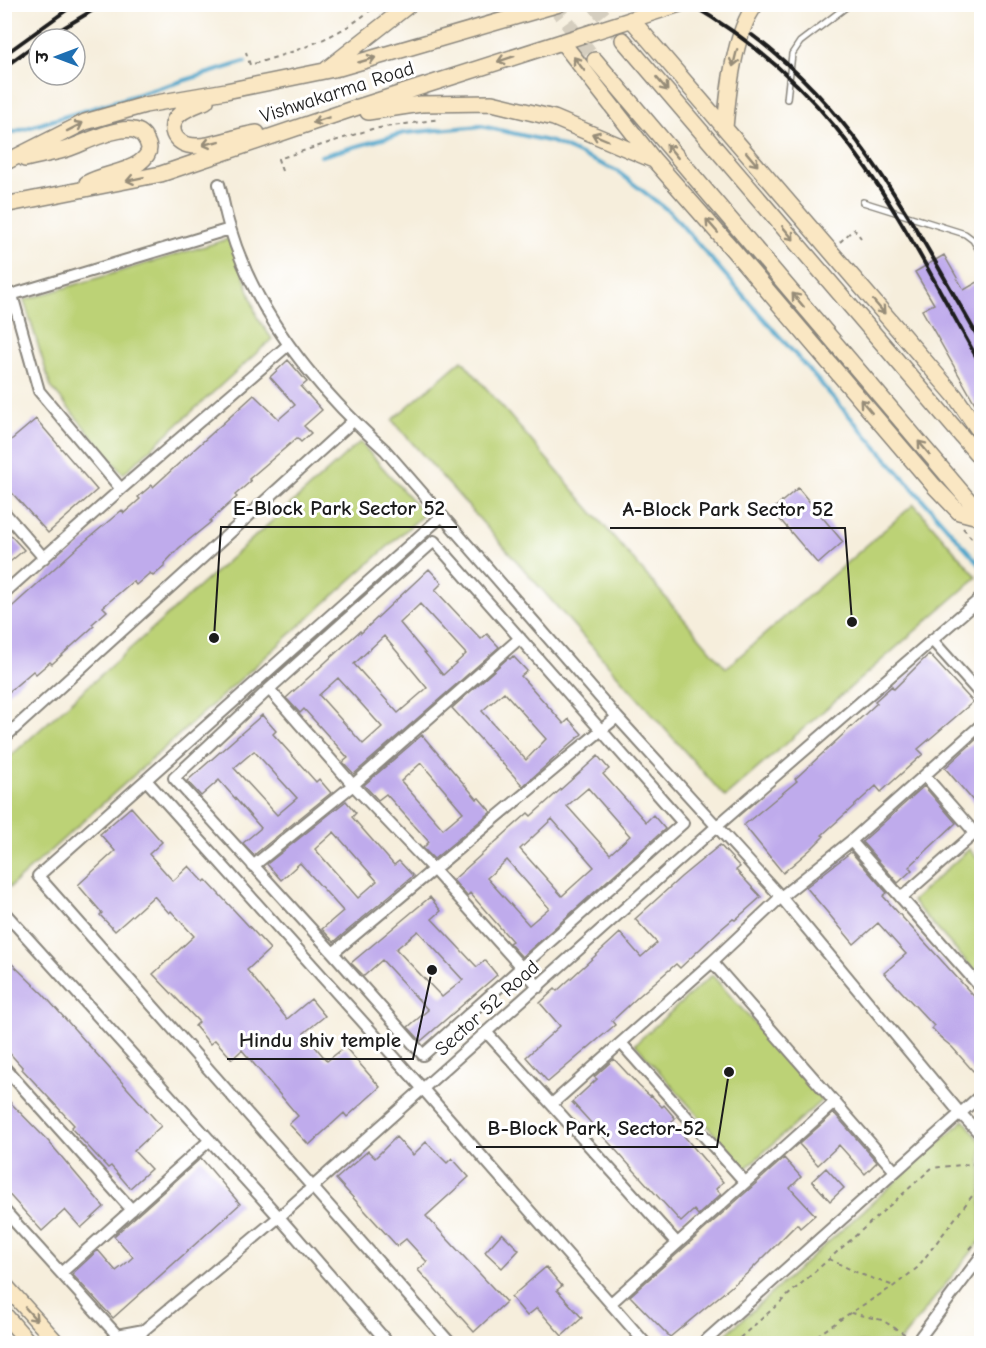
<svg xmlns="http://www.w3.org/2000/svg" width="986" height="1348" font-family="'Comic Neue','Playpen Sans Deva',sans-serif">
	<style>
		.green { fill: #bcd276; stroke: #6c7749; stroke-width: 1.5 }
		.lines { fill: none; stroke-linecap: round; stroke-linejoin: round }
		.stream { stroke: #4ca5ca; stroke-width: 4 }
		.building { fill: #bfabec; fill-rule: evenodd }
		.secondary-tunnel { stroke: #d5cebf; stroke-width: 15; stroke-dasharray: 15 8; stroke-linecap: butt }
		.lane-casing { stroke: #89857c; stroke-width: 8 }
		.street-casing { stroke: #89857c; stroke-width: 14 }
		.secondary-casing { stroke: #89857c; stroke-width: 18 }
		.path { stroke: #89857c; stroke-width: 2; stroke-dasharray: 4.5 4.5; stroke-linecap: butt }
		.lane { stroke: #fff; stroke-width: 5 }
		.street { stroke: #fff; stroke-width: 10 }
		.secondary { stroke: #fae7c3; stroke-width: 15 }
		.rail { stroke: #1c1c1c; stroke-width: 4 }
		.oneway { stroke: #968c78 }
		.labels { text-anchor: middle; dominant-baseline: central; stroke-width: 6; stroke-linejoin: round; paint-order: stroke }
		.street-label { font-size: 20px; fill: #1c1c1c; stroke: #fff }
		.leader { fill: none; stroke: #1c1c1c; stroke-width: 2 }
		.callout-dot { fill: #1c1c1c; stroke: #fff; stroke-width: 2 }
		.callout-label { font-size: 21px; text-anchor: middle; font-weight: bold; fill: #1c1c1c; stroke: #fff; stroke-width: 6; stroke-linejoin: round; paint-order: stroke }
	</style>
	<rect width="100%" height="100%" fill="#fff"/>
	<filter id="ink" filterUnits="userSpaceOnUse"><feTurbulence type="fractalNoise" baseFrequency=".0167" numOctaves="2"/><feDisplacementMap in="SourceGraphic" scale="12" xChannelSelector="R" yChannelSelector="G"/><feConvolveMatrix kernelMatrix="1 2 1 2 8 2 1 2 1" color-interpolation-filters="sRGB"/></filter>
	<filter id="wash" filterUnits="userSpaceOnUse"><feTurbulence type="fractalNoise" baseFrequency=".008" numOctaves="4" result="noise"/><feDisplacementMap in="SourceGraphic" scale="24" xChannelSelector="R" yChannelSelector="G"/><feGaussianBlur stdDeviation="1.35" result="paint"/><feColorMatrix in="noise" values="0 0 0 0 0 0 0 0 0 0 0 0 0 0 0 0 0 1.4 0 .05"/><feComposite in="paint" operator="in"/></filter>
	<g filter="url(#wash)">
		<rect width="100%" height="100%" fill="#f6eedc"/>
		<path class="green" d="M232 238 257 317 272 339 123 474 51 387 24 300Z
			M462 360 726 668 914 504 977 577 725 797 392 420Z
			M360 442 424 514 10 887 4 881 5 761Z
			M969 849 981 863 982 975 980 977 912 901Z
			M712 975 822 1100 745 1169 635 1044Z
			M964 1120 981 1142V1240L899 1343 715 1344Z"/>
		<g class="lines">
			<path class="stream" d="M4 135 245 62
				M321 156 404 133 481 126 552 142 617 171 670 212 982 567"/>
		</g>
		<g id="blocks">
			<path class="building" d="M944 255 964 290 981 280V414L922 310 934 304 915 272Z
				M288 360 307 382 301 387 322 410 304 426 311 433 301 442 297 438 249 479 251 481 235 495 237 497 210 521 211 522 179 548 164 564 165 566 153 576 150 573 136 585 133 581 103 607 107 611 92 624 94 626 52 664 50 662 36 674 33 671 4 696V614L78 547 122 510 124 513 140 499 138 497 152 485 153 487 254 395 279 419 295 405 270 377Z
				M36 419 97 490 48 533 4 484V446Z
				M798 488 843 542 818 564 772 510Z
				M4 528 24 550 4 567Z
				M429 569 442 583 435 590 481 639 487 634 499 647 354 774 343 762 348 758 304 709 300 713 286 698 360 631 361 633ZM420 604 466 654 443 675 400 623ZM384 636 427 688 398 713 354 664ZM338 678 382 727 363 744 319 695Z
				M929 654 973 702 918 749 923 754 881 792 876 786 822 835 824 836 811 849 783 873 744 825 797 781 795 779 877 703 875 701 892 686 894 689Z
				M513 656 527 671 521 676 564 724 569 719 582 734 523 786 452 708 508 658 510 659ZM504 692 546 739 526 760 482 711Z
				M262 715 276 731 273 734 316 782 319 779 331 793 254 855 243 843 261 828 219 780 201 796 187 781ZM254 751 297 798 277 815 234 768Z
				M422 735 477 799 479 798 491 812 434 859 423 848 429 842 386 794 378 800 364 785ZM421 763 463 812 443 829 401 781Z
				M981 735V810L945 768Z
				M598 756 609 769 603 774 646 822 653 815 665 829 522 957 509 943 512 941 470 893 467 896 453 880 528 813 531 816ZM588 788 630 836 610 854 567 806ZM552 819 594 867 562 896 520 849ZM507 860 549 908 529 925 487 878Z
				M924 786 956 823 909 867 912 870 898 883 862 842Z
				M346 801 356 813 352 817 394 865 399 861 413 876 334 942 322 929 343 911 300 863 281 880 267 864ZM334 832 377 881 358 898 315 849Z
				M131 807 162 842 149 854 173 881 189 866 204 882 206 880 270 949 247 970 287 1019 311 999 325 1016 304 1033 327 1061 345 1047 380 1087 347 1117 344 1113 309 1145 289 1124 298 1116 242 1050 232 1059 215 1040 210 1044 195 1026 199 1022 153 974 194 936 171 911 169 913 154 896 115 931 100 915 102 913 78 885 115 851 100 834Z
				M720 845 740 867 736 870 761 897 735 920 733 919 720 930 680 968 676 964 639 996 612 1021 615 1025 548 1082 526 1057 560 1026 540 1003 555 989 557 991 620 933 641 957 657 943 635 919 681 877Z
				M851 852 887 893 883 896 981 1004V1064L973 1071 952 1047 941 1038 932 1028 934 1026 884 973 906 954 878 923 854 944 806 887Z
				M430 897 441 911 432 919 477 967 485 960 497 975 421 1041 408 1027 428 1010 382 960 364 976 351 963ZM418 931 463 980 442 997 396 949Z
				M4 956 43 994 161 1126 134 1151 151 1169 130 1188 111 1166 108 1168 71 1128 74 1125 22 1069 23 1068 4 1047Z
				M614 1059 639 1086 650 1096 651 1095 662 1107 664 1105 675 1118 672 1122 723 1182 716 1189 721 1194 698 1215 694 1210 681 1222 572 1102 597 1079 594 1077Z
				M4 1096 49 1142 104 1207 81 1228 65 1210 42 1231 4 1189Z
				M834 1113 877 1162 865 1174 839 1145 818 1165 799 1144Z
				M396 1137 413 1155 426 1142 447 1163 452 1158 469 1177 426 1216 506 1302 474 1332 418 1270 427 1262 406 1239 397 1246 336 1179 368 1151 375 1158Z
				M201 1158 240 1204 113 1318 72 1274 98 1250 116 1271 124 1265 133 1257 114 1236Z
				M784 1158 801 1177 790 1188 815 1215 800 1228 797 1224 750 1271 670 1337 630 1296Z
				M826 1168 844 1188 830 1201 812 1181Z
				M502 1233 519 1250 502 1268 485 1252Z
				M546 1267 562 1286 557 1290 582 1318 562 1336 537 1308 527 1316 511 1297Z"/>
		</g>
	</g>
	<g filter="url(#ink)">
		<use href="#blocks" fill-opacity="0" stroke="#89857c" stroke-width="1.5"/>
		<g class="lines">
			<path class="secondary-tunnel" d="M553 4 595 60
				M594 4 623 40"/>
			<defs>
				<path id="lane" d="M787 99 792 54 800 42 850 4
					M863 202 965 234 973 240 982 255"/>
				<path id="street" d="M219 184C223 198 225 214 230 228 256 316 318 390 385 450L617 717 781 897 960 1113 982 1136
					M12 295 39 391 121 489
					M4 297 230 229
					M4 512 44 558
					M442 516 38 876 451 1344
					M434 541 683 823 423 1055 333 953 174 778 269 689Z
					M4 593 121 489 287 346
					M932 640 982 696
					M269 689 353 785 434 870 539 987
					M4 738 353 421
					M925 776 982 841
					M146 780 423 1089 646 1344
					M851 841 982 989
					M253 866 353 785 520 638
					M901 898 975 833
					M4 912 279 1217 389 1344
					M333 953 617 717
					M712 962 894 1170
					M487 1033 677 1243
					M621 1043 745 1182
					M4 1067 132 1210
					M552 1104 712 962 781 897 851 841 982 724
					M4 1210 117 1335
					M61 1273 210 1140
					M611 1303 835 1102
					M107 1344 117 1335 144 1330
					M133 1344 144 1330 279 1217 716 827 982 597
					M702 1344 982 1094
					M915 1344 982 1255"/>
				<path id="secondary" d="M631 19 955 396 982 435
					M623 40 982 460
					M562 42 654 160 733 250 934 486 959 512 982 518
					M595 60 982 516
					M327 69 410 4
					M206 101C192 107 167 114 174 134 176 139 182 144 188 145 207 150 237 135 257 133
					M368 112 421 104 492 103 554 118 651 159
					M725 128C728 93 734 32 756 4
					M25 159C40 155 56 153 70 148 87 142 136 115 146 140 147 141 149 147 149 148 149 154 143 160 139 163 124 173 103 174 87 183
					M4 163 85 122 145 105 226 91 339 68 559 4
					M4 205 161 174 355 108 680 4
					M4 1284 58 1344
					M4 1314 30 1344"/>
			</defs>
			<use href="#lane" class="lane-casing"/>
			<use href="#street" class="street-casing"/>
			<use href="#secondary" class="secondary-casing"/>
			<path class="path" d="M246 52 250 65C294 52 343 37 377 4
				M282 171 278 159 372 129 440 119
				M840 242 854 229 861 238
				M963 528 982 550
				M970 1249 982 1235
				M829 1259 860 1274 894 1286
				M851 1313 882 1320 906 1335
				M733 1344 932 1168 979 1163 982 1166
				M813 1344 818 1335 850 1313 894 1286 917 1268 982 1183
				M899 1344 904 1338"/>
			<use href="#lane" class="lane"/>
			<use href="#street" class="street"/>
			<use href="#secondary" class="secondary"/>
			<path class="rail" d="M690 4C745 36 796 78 836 128 895 200 936 286 982 367
				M752 35C860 116 916 229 982 344
				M45 39 103 4
				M4 55 75 4
				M4 67 39 42"/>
		</g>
		<defs><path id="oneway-shaft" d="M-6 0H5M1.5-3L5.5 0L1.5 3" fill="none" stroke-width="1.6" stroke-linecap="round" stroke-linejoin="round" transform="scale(1.5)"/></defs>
		<g class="oneway">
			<use href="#oneway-shaft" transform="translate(735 58) rotate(104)"/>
			<use href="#oneway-shaft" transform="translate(506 59) rotate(162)"/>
			<use href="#oneway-shaft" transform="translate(367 60) rotate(-16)"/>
			<use href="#oneway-shaft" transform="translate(579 64) rotate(-128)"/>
			<use href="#oneway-shaft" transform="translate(662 84) rotate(50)"/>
			<use href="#oneway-shaft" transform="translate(321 120) rotate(161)"/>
			<use href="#oneway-shaft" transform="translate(75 127) rotate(-27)"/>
			<use href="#oneway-shaft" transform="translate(600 137) rotate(-157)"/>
			<use href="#oneway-shaft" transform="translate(211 143) rotate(167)"/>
			<use href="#oneway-shaft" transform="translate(672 151) rotate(-130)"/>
			<use href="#oneway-shaft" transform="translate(752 159) rotate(50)"/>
			<use href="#oneway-shaft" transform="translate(135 179) rotate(168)"/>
			<use href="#oneway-shaft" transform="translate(712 226) rotate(-131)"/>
			<use href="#oneway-shaft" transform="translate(788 233) rotate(50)"/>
			<use href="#oneway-shaft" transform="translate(798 300) rotate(-130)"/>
			<use href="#oneway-shaft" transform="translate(879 307) rotate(49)"/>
			<use href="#oneway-shaft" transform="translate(866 406) rotate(-130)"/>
			<use href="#oneway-shaft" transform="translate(924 448) rotate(-130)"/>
			<use href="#oneway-shaft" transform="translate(31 1314) rotate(48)"/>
		</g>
	</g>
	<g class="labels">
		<g class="street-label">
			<text transform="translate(337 92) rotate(-18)">Vishwakarma Road</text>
			<text transform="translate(487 1008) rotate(-42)">Sector 52 Road</text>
		</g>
	</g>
	<path class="leader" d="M214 638L221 527H457M852 622L845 528H610M432 970L413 1059H227M729 1072L717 1147H476"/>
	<g class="callout-dot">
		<circle cx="214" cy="638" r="6"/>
		<circle cx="852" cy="622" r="6"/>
		<circle cx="432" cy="970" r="6"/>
		<circle cx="729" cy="1072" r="6"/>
	</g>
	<g class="callout-label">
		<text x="339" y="515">E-Block Park Sector 52</text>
		<text x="728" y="516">A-Block Park Sector 52</text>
		<text x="320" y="1047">Hindu shiv temple</text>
		<text x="596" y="1135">B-Block Park, Sector-52</text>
	</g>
	<rect width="986" height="1348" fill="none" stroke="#fff" stroke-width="24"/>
	<g transform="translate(57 57) rotate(270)"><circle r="28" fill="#ffffff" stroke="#a4a4a4" stroke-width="1.5"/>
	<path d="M0-4.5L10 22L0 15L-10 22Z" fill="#1f6fb2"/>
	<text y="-9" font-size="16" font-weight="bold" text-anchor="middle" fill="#1c1c1c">उ</text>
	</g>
</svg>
